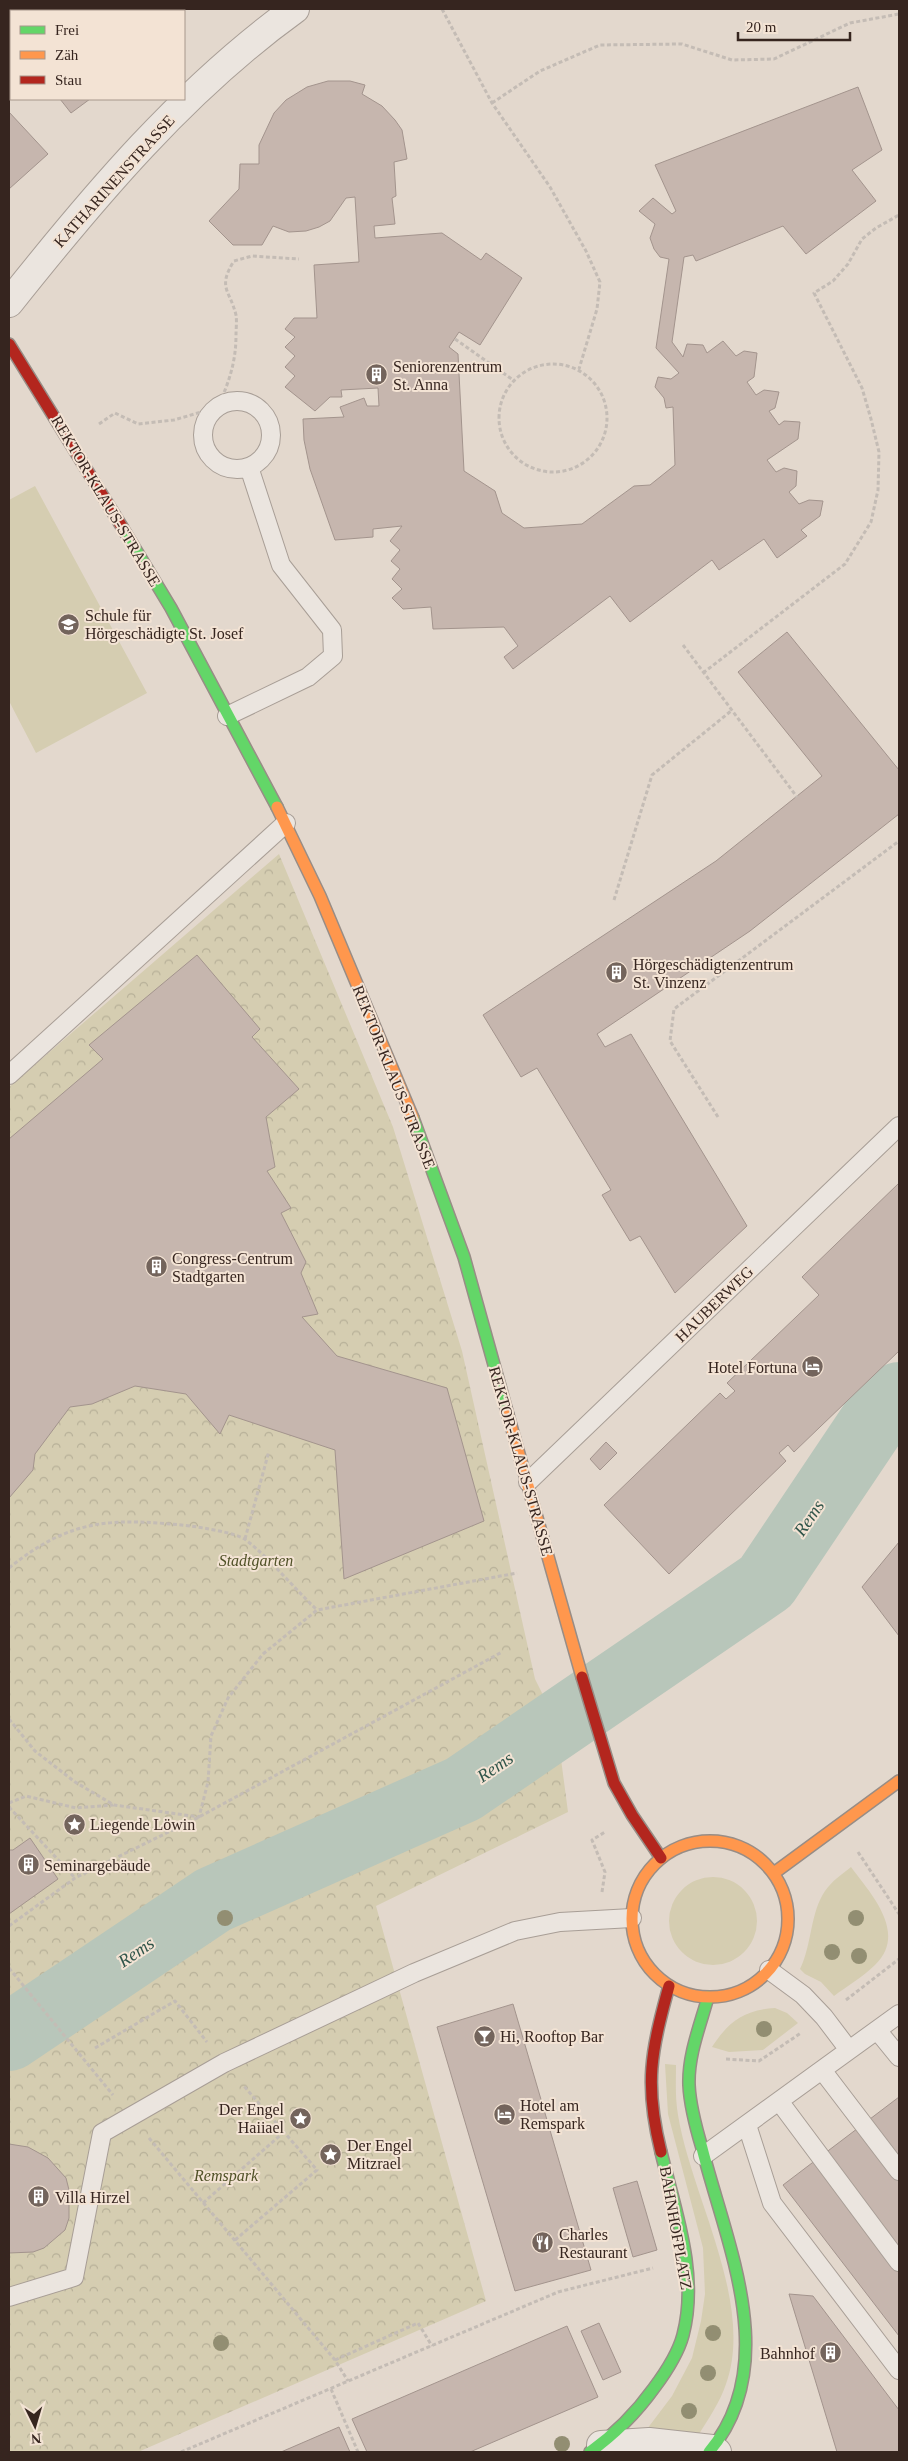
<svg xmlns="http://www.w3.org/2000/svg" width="908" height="2461" font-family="Georgia,serif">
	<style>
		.green { fill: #d5cdb1 }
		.park { fill: url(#park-crowns) }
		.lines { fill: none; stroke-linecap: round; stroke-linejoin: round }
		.river { stroke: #b8c6ba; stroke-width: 68 }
		.building { fill: #c6b6ae; stroke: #a3948d }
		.lane-casing { stroke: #a89e96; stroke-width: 20 }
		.street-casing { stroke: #a89e96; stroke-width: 30 }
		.fast-casing { stroke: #988d86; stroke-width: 14 }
		.slow-casing { stroke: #988d86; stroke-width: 14 }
		.jam-casing { stroke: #988d86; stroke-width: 14 }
		.path { stroke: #c4bcb5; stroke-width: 3; stroke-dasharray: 4 2.5; stroke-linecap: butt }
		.lane { stroke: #ebe5df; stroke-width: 18 }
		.street { stroke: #ebe5df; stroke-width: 28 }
		.fast { stroke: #63d668; stroke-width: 11 }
		.slow { stroke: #ff974d; stroke-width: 11 }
		.jam { stroke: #b3261e; stroke-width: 11 }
		.tree { fill: #928e72 }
		.labels { text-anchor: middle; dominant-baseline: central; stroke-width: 4; stroke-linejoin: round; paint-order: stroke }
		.street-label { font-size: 16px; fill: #36251f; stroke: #f3e3d4 }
		.poi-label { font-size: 16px; fill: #36251f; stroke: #f3e3d4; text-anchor: start }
		.park-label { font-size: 16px; font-style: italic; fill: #505127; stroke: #f3e3d4 }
		.water-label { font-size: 18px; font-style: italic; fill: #30554a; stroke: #f3e3d4 }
	</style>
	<defs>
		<pattern id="park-crowns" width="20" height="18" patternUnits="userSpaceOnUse" patternTransform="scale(1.25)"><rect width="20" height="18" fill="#d5cdb1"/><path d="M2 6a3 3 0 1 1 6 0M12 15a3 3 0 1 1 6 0" fill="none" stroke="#b7b098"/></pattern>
	</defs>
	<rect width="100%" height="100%" fill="#e3d8cd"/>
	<path class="green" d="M35 486 147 693 36 753 9 701V500Z
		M851 1867C871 1894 908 1933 875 1965 863 1977 847 1986 834 1996L821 1982 805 1974 800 1969C812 1945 810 1913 825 1891 832 1881 841 1875 851 1867Z
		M669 1921a44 44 0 1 1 88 0a44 44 0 1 1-88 0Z
		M775 2008 787 2013 798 2023 763 2050 729 2052 712 2047C729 2021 744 2010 775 2008Z
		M665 2064 676 2065C676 2082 675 2098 678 2115 691 2196 755 2303 726 2384 720 2402 709 2418 699 2434L692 2439 644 2433 672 2396 692 2358 701 2321 705 2294 703 2248 668 2114Z"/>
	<path class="park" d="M279 854 393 1127 462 1351 535 1679 556 1721 568 1812 376 1906 486 2301 138 2452H9V1087Z"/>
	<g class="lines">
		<path class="river" d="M9 2037 213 1900 463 1789 766 1582 878 1415 899 1396"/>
	</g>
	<path class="building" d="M110 9H181L179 11H108Z
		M328 81H350L365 85 362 94 382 106 395 120 402 130 407 159 394 162 396 196 392 198 395 224 374 226 375 238 442 233 481 260 486 253 522 278 480 345 459 332 449 347 458 354 464 471 495 491 502 513 524 528 582 524 634 486 650 485 675 465 673 407 666 408 664 398 655 387 658 377 671 379 679 373 656 348 669 259 660 257 654 249 650 238 655 224 639 211 653 198 672 214 676 211 655 165 858 87 882 150 852 170 876 201 806 254 783 226 696 261 693 255 684 257 672 342 683 357 687 344 703 345 707 353 723 341 736 356 744 351 757 353 754 377 747 382 756 395 764 390 779 392 775 408 769 411 779 425 784 421 800 422 798 439 767 460 776 472 784 468 797 471 796 486 789 492 799 504 809 500 823 501 820 516 801 530 807 536 777 558 764 539 719 570 712 560 630 622 610 596 513 669 504 657 518 646 504 627 433 629 431 607 403 609 392 598 402 589 392 579 400 569 391 561 400 550 390 541 402 526 373 529V537L335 540 310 469 304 440 303 419 344 417 340 407 364 398 367 406H379L378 388 341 390 342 397H330L315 411 285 387 295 376 285 367 295 356 285 347 295 337 285 329 294 318H317L314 265 359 262 355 197 346 198 330 221 319 227 306 231 289 232 273 226 262 245H233L209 221 239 189 240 164H259V145L274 113 286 100 307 87Z
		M60 99H90L71 113Z
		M9 112 48 154 9 189Z
		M787 632 899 770V814L750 931 597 1034 605 1047 631 1034 747 1226 675 1293 640 1236 630 1241 602 1195 611 1190 537 1068 521 1077 483 1015 716 861 822 776 738 672Z
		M197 955 260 1029 252 1037 299 1089 266 1117 275 1167 267 1171 291 1208 281 1213 306 1262 301 1273 318 1314 302 1317 337 1356 447 1388 484 1521 344 1579 335 1450 229 1415 220 1434 186 1394 135 1386 92 1404 70 1407 35 1454 33 1470 9 1498V1139L103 1059 89 1045Z
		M899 1183V1351L794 1452 788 1445 779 1453 786 1461 669 1574 604 1505 720 1393 726 1399 735 1391 727 1383 819 1295 802 1277Z
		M606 1442 617 1453 600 1470 590 1459Z
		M899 1542V1636L862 1587Z
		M30 1838 58 1879 9 1914V1850H13Z
		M513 2004 591 2270 515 2291 437 2027Z
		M899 2097V2336L783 2185Z
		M9 2144 28 2147 48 2158 66 2178 69 2190V2218L65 2230 44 2248 33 2252 9 2253Z
		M637 2181 657 2250 633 2257 613 2188Z
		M789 2294 813 2296 899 2410V2452H837Z
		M599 2323 621 2372 603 2380 581 2331Z
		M567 2326 598 2397 470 2452H367L352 2419Z
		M339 2427 350 2452H281Z"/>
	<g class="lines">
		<defs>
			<path id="lane" d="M203 435a34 34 0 1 1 68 0a34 34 0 1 1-68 0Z
				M227 716 308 677 333 656 332 630 281 565 249 467
				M9 1075 286 823
				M528 1482 899 1126
				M769 1970 803 1995 824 2017 849 2050
				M877 2030 899 2057
				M822 2070 899 2171
				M779 2101 899 2262
				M747 2125 772 2203 899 2370
				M703 2156 899 2014
				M9 2297 74 2277 102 2133 224 2063 414 1973 515 1931 560 1922 632 1918"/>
			<path id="street" d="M9 303C94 196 184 89 295 9
				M601 2445 649 2442 712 2449 717 2452"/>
			<path id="fast" d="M122 527 171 608 277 807
				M413 1118 464 1257 508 1415
				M708 1997C700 2026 688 2055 689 2085 690 2106 696 2128 702 2148 726 2243 783 2364 709 2452
				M590 2452C615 2434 636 2413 654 2388 666 2372 678 2354 683 2335 699 2274 675 2210 661 2152"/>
			<path id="slow" d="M277 807 320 896 413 1118
				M508 1415 582 1677
				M632 1919a78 78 0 1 1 156 0a78 78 0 1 1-156 0Z
				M774 1873 899 1781"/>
			<path id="jam" d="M9 344 122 527
				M582 1677 614 1783 632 1815 661 1858
				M661 2152C644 2084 651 2052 669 1986"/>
		</defs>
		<use href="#lane" class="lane-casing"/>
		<use href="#street" class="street-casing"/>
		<use href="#fast" class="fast-casing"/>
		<use href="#slow" class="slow-casing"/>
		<use href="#jam" class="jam-casing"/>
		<path class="path" d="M442 9 492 103 550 187 586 251 600 282 597 309 579 369
			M492 103 540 71 600 45 682 44 732 60 774 59 850 23 899 14
			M455 339 513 380
			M499 418a54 54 0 1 1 108 0a54 54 0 1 1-108 0Z
			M99 424 115 413 138 424 174 420 218 407C229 382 236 362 236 335 236 329 237 321 236 315 230 290 217 288 234 261L252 256 299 259
			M683 645 797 797
			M703 673 845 564 871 522 878 490 879 452 871 419 862 388 814 293 833 281 848 264 862 239 876 228 899 215
			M614 900 652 775 731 711
			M718 1117 670 1041 674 1009 899 841
			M245 1539 269 1451
			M9 1568C72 1517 114 1518 191 1526 204 1528 237 1533 246 1540 269 1558 295 1589 317 1610
			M9 1719 35 1751 75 1782 114 1805 199 1817 208 1782 211 1736 228 1698 263 1654 317 1610 517 1573
			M9 1803 26 1796 76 1808 113 1805
			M9 1807 75 1878
			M858 1852 899 1914
			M602 1892 605 1872 592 1840 605 1832
			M9 1926 75 1878 199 1817 502 1652
			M9 1968 113 2095
			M846 2000 899 1959
			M95 2048 175 2001 207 2042
			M726 2059 759 2061 801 2033
			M149 2138 335 2360 348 2381
			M203 2203 284 2132
			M235 2240 317 2170 243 2085
			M335 2360 418 2323 432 2346
			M331 2389 358 2452
			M181 2452 558 2292 653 2268"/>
		<use href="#lane" class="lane"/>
		<use href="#street" class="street"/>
		<use href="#fast" class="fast"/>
		<use href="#slow" class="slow"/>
		<use href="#jam" class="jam"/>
	</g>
	<g class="tree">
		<circle cx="225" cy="1918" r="8"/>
		<circle cx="856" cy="1918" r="8"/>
		<circle cx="832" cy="1952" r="8"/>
		<circle cx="859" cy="1956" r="8"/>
		<circle cx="764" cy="2029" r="8"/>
		<circle cx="713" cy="2333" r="8"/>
		<circle cx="221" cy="2343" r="8"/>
		<circle cx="708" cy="2373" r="8"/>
		<circle cx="689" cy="2411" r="8"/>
		<circle cx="562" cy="2444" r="8"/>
	</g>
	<defs>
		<symbol id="building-disc" viewBox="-11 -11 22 22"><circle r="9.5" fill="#73645c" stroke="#f3e3d4"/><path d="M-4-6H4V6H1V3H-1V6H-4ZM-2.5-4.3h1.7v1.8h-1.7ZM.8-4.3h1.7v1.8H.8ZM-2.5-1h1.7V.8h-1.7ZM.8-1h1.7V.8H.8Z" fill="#fff"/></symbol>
		<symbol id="school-disc" viewBox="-11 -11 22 22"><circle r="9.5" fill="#73645c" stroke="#f3e3d4"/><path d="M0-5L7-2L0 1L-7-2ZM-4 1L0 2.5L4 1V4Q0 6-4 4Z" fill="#fff"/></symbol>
		<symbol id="hotel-disc" viewBox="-11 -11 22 22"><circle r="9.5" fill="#73645c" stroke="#f3e3d4"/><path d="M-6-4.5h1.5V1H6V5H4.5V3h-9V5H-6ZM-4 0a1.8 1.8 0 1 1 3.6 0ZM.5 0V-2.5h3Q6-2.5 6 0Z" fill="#fff"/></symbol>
		<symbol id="sight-disc" viewBox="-11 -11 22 22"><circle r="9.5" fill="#73645c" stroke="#f3e3d4"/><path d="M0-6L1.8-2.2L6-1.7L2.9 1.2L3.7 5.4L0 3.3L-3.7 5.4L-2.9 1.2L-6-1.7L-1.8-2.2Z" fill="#fff"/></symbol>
		<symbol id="bar-disc" viewBox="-11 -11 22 22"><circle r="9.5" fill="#73645c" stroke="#f3e3d4"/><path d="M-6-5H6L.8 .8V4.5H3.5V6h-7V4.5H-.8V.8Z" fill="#fff"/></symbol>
		<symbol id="restaurant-disc" viewBox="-11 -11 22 22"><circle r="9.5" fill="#73645c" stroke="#f3e3d4"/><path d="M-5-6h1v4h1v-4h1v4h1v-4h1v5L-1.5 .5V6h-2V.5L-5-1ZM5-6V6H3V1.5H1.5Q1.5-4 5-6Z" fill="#fff"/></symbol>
	</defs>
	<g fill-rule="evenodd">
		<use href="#building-disc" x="364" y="362" width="25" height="25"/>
		<use href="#school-disc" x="56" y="612" width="25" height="25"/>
		<use href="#building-disc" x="604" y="960" width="25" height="25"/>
		<use href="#building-disc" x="144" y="1254" width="25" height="25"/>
		<use href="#hotel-disc" x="800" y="1354" width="25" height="25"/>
		<use href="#sight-disc" x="62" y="1812" width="25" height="25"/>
		<use href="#building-disc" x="16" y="1852" width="25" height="25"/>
		<use href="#bar-disc" x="472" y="2024" width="25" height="25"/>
		<use href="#hotel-disc" x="492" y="2102" width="25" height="25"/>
		<use href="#sight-disc" x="288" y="2106" width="25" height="25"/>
		<use href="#sight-disc" x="318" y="2142" width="25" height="25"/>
		<use href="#building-disc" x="26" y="2184" width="25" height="25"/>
		<use href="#restaurant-disc" x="530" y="2230" width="25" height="25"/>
		<use href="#building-disc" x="818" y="2340" width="25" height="25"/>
	</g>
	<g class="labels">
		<g class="street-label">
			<text transform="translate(114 181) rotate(-48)">KATHARINENSTRASSE</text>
			<text transform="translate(106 501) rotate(59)">REKTOR-KLAUS-STRASSE</text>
			<text transform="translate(394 1077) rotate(68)">REKTOR-KLAUS-STRASSE</text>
			<text transform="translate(714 1304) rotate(-44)">HAUBERWEG</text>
			<text transform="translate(521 1461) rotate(74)">REKTOR-KLAUS-STRASSE</text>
			<text transform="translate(676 2228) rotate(80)">BAHNHOFPLATZ</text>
		</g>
		<g class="poi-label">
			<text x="393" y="366">Seniorenzentrum<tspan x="393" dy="18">St. Anna</tspan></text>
			<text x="85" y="615">Schule für<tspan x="85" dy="18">Hörgeschädigte St. Josef</tspan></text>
			<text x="633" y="964">Hörgeschädigtenzentrum<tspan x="633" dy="18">St. Vinzenz</tspan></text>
			<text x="172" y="1258">Congress-Centrum<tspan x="172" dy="18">Stadtgarten</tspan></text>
			<text x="797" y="1367" text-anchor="end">Hotel Fortuna</text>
			<text x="90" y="1824">Liegende Löwin</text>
			<text x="44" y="1865">Seminargebäude</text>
			<text x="500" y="2036">Hi, Rooftop Bar</text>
			<text x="520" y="2105">Hotel am<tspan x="520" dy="18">Remspark</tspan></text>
			<text x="284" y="2109" text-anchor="end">Der Engel<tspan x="284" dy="18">Haiiael</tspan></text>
			<text x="347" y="2145">Der Engel<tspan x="347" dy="18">Mitzrael</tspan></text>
			<text x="55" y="2197">Villa Hirzel</text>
			<text x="559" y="2234">Charles<tspan x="559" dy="18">Restaurant</tspan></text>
			<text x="815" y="2353" text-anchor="end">Bahnhof</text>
		</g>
		<g class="park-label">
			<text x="256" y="1560">Stadtgarten</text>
			<text x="226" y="2175">Remspark</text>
		</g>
		<g class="water-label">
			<text transform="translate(809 1518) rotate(-56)">Rems</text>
			<text transform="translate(495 1767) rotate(-34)">Rems</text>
			<text transform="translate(136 1952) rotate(-34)">Rems</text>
		</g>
	</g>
	<rect width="908" height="2461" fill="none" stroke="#36251f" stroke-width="20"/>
	<rect x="10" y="10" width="175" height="90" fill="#f3e3d4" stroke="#a7978c"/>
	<rect x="20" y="26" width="25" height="8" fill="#63d668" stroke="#a7978c"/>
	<text x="55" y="35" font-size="15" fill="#36251f">Frei</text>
	<rect x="20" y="51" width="25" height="8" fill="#ff974d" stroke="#a7978c"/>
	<text x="55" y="60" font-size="15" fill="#36251f">Zäh</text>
	<rect x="20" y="76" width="25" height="8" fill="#b3261e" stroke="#a7978c"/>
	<text x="55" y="85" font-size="15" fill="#36251f">Stau</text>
	<g transform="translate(35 2426) rotate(175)" stroke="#f3e3d4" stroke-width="4" paint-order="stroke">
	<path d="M0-4L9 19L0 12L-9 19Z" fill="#36251f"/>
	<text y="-8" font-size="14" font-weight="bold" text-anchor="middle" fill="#36251f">N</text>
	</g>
	<path d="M738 32v8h112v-8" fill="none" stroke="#36251f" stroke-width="2.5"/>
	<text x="746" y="32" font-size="15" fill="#36251f" stroke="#f3e3d4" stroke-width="4" paint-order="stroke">20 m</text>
</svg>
